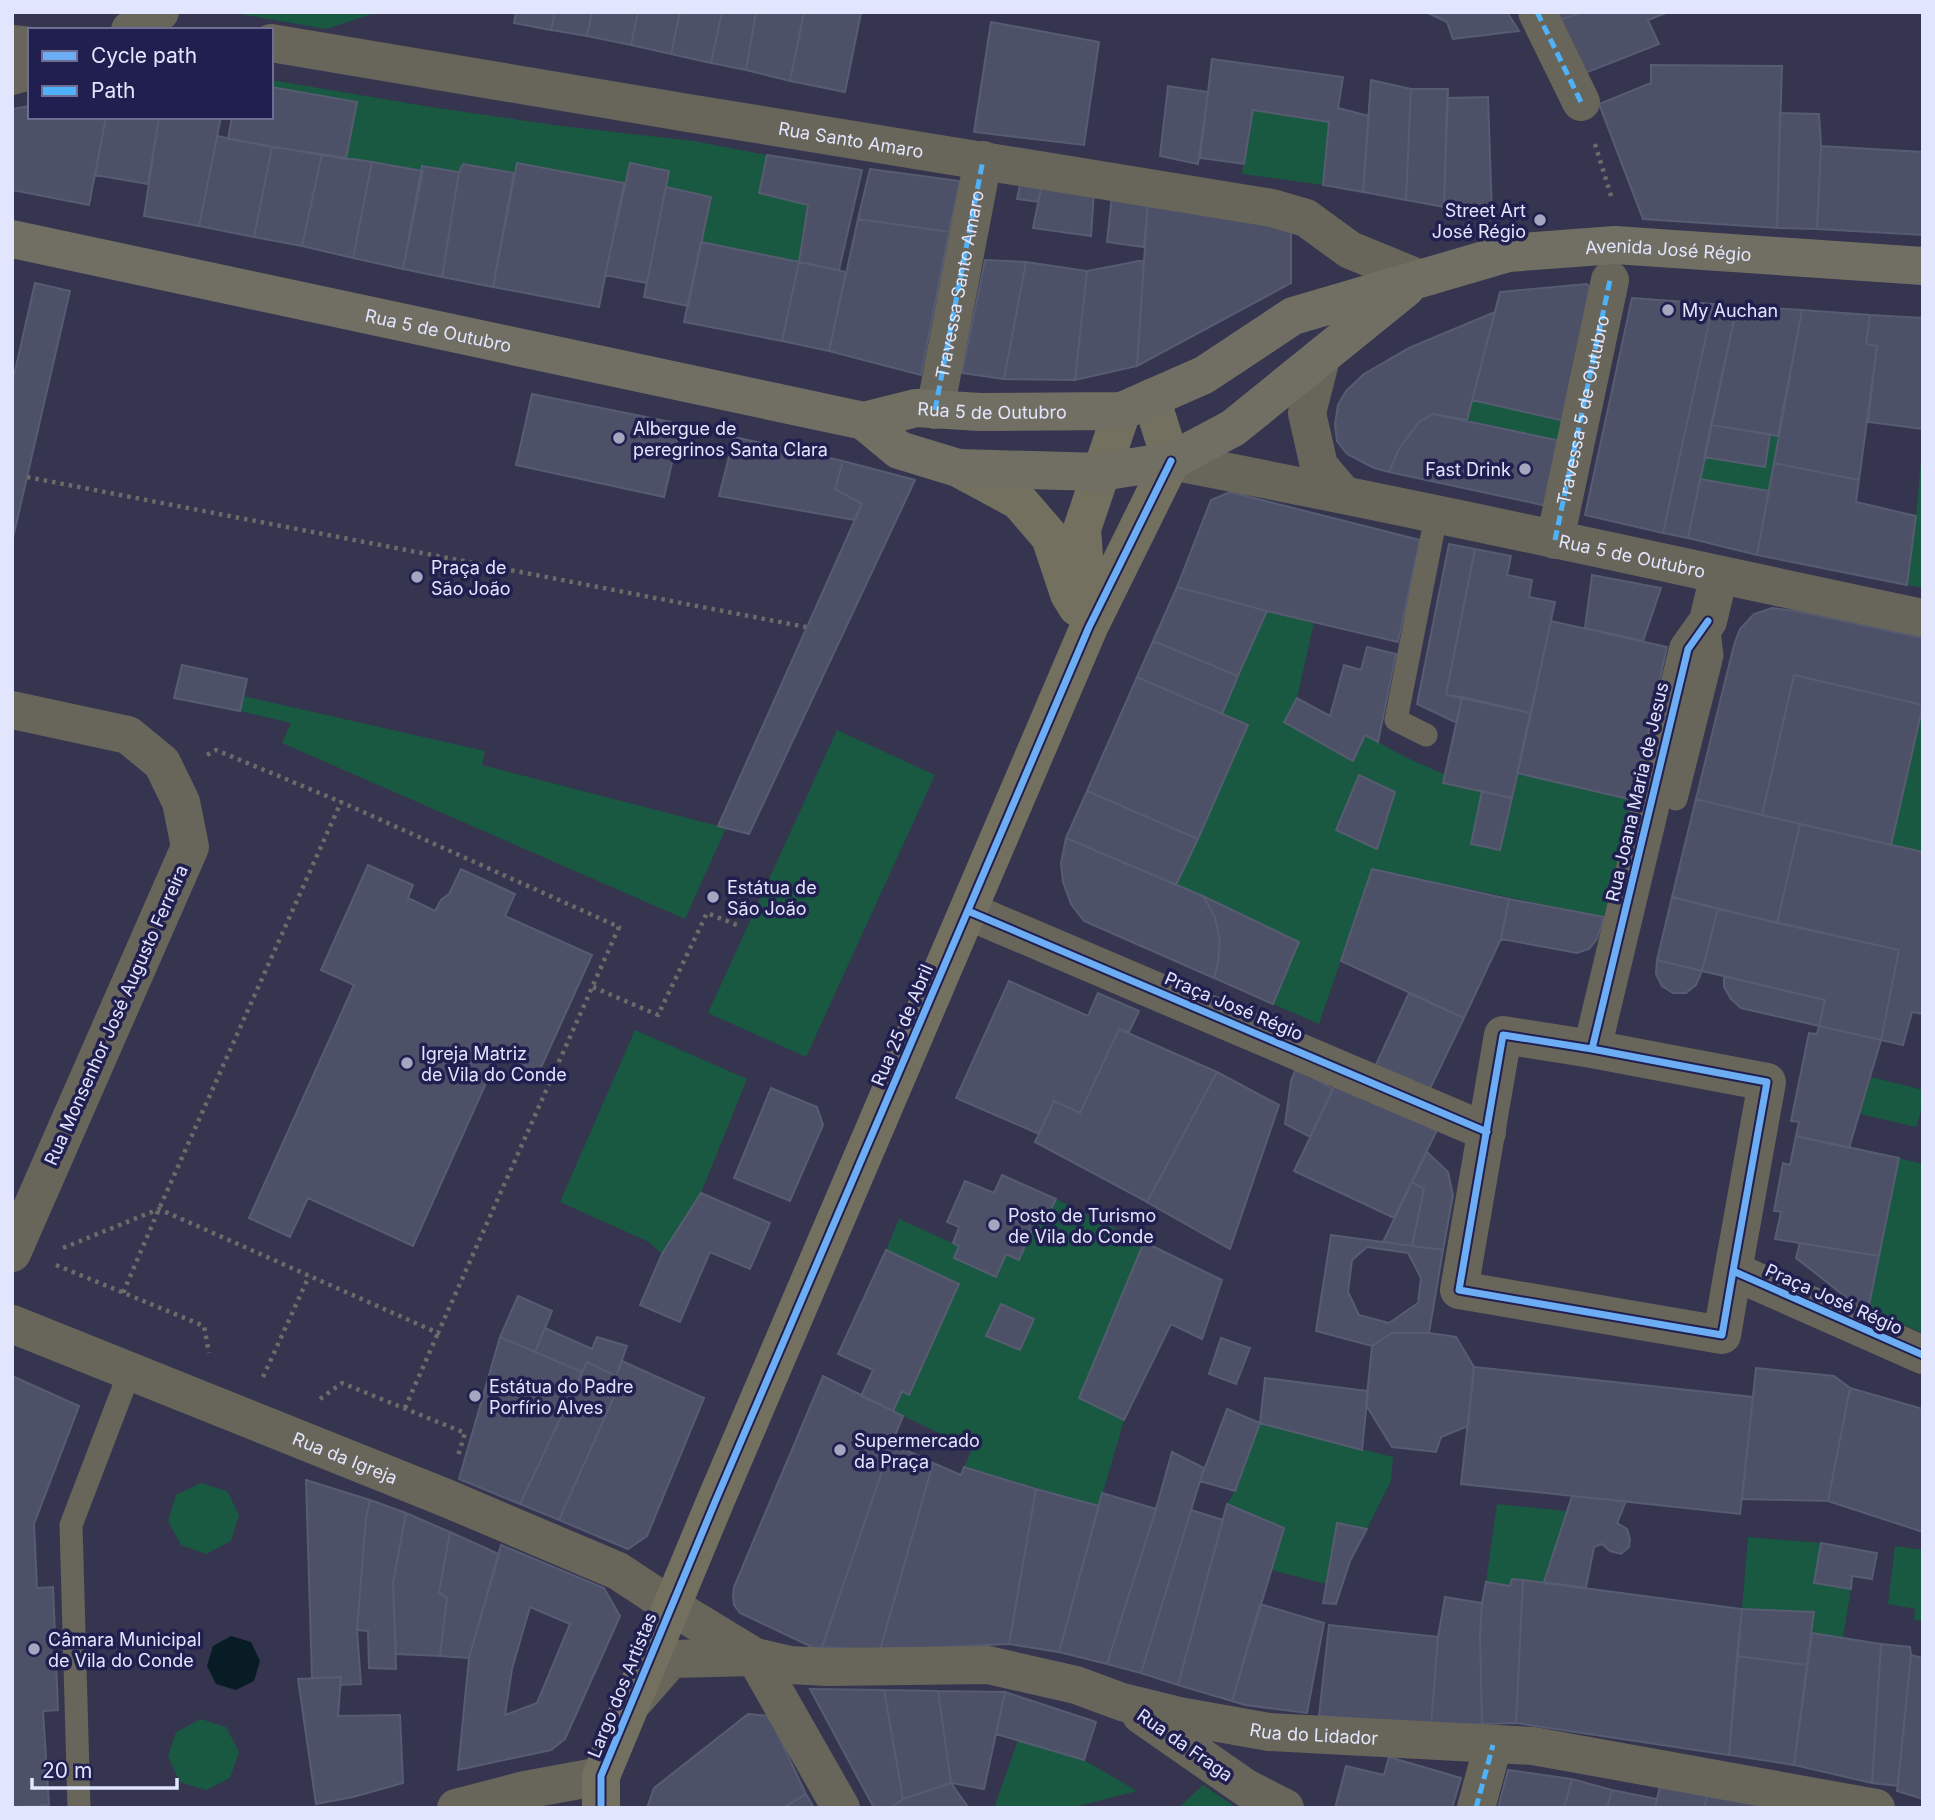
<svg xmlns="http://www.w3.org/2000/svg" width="1935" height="1820" font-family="Inter,sans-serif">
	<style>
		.green { fill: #195841; fill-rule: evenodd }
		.water { fill: #071c24 }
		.building { fill: #4d5167; stroke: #565c71; stroke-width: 2; fill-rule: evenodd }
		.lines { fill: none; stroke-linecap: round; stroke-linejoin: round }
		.path { stroke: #6c6b69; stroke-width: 4.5; stroke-dasharray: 3.5 5; stroke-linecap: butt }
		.lane { stroke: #68655a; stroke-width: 23 }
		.street { stroke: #68655a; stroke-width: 38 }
		.secondary { stroke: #747060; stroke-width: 38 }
		.primary { stroke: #716f63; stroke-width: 38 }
		.quiet { stroke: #4fb1f8; stroke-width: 5; stroke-dasharray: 10 5; stroke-linecap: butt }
		.cycleway-casing { stroke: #211f4f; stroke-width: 11 }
		.cycleway { stroke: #6dadf4; stroke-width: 7 }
		.poi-dot { fill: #a5a7c1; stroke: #211f4f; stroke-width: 2.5 }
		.labels { text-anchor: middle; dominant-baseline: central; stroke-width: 7; stroke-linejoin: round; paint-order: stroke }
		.street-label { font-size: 18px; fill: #e2e5fe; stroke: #211f4f }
		.poi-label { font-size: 18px; fill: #e2e5fe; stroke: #211f4f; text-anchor: start }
	</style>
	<rect width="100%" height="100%" fill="#35354f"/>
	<path class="green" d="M228 12H378L326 29Z
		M271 80 431 107 561 126 694 141 767 155 760 193 808 205 799 262 701 242 666 187 669 171 630 163 624 183 517 163 514 173 423 171 346 159 356 102 271 87Z
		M1253 110 1329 122 1323 185 1242 174Z
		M1472 400 1565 421 1561 441 1467 420Z
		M1770 434 1778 436 1769 491 1700 479 1704 457 1765 466Z
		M1923 438V588L1907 585 1916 516Z
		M1267 611 1314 622 1297 698 1284 722 1352 760 1365 735 1405 757 1482 791 1471 844 1500 850 1517 773 1633 800 1604 917 1372 869 1319 1024 1273 1004 1299 942 1177 885 1247 725 1222 714ZM1359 775 1395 793 1377 849 1336 830Z
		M243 696 485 751 482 765 726 828 685 919 282 743 291 723 240 711Z
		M1923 709V852L1891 845Z
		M837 730 935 775 806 1057 708 1013Z
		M635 1030 747 1079 701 1193 662 1254 649 1242 560 1202Z
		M1871 1077 1923 1090V1104L1916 1127 1860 1114Z
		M1899 1158 1923 1164V1333L1868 1310Z
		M1056 1199 1144 1242 1080 1398 1124 1420 1099 1506 964 1467 972 1449 893 1411 902 1391 909 1394 959 1284 886 1250 899 1219 959 1246 954 1258 996 1277 1006 1254 1019 1260 1037 1218 1045 1222ZM1001 1304 1034 1319 1020 1350 986 1336Z
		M1260 1423 1393 1457 1391 1481 1367 1529 1337 1523 1326 1584 1271 1570 1283 1528 1227 1504 1235 1491Z
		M201 1483 227 1491 239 1515 231 1541 206 1554 181 1545 168 1521 176 1495Z
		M1497 1504 1567 1511 1544 1582 1512 1579 1510 1586 1486 1582Z
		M1748 1537 1821 1543 1814 1583 1851 1589 1843 1638 1812 1633 1814 1612 1742 1609Z
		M1895 1546 1923 1550V1621L1914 1620 1915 1609 1888 1604Z
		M201 1719 226 1727 239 1752 230 1778 206 1790 180 1782 168 1757 176 1732Z
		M1018 1740 1084 1760 1137 1791 1071 1808H994Z
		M1203 1785 1237 1808H1178Z"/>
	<path class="water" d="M231 1636 251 1642 260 1661 254 1681 236 1690 216 1684 207 1666 213 1646Z"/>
	<path class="building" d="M516 12H555L551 30 514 23Z
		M555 12H592L587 36 551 30Z
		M592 12H638L631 45 587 36Z
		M638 12H680L671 54 631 45Z
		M680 12H722L711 63 671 54Z
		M722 12H756L746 70 711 63Z
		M756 12H804L790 81 746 70Z
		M804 12 861 13 845 92 790 81Z
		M1426 12H1507L1519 31 1453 39 1447 22Z
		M1547 12H1583L1554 22Z
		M1583 12H1666V13L1648 20 1659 44 1580 75 1554 22Z
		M991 22 1099 42 1084 145 974 132Z
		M1212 59 1343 77 1338 108 1369 116 1363 192 1323 185 1329 122 1253 110 1244 164 1200 158Z
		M1651 65 1782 66 1777 228 1643 219 1599 104 1651 83Z
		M1371 80 1411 89 1406 200 1363 192Z
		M1168 86 1208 92 1198 164 1160 156Z
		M271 87 357 102 346 159 228 139 232 117H271Z
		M1411 89H1448L1444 207 1406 200Z
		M1488 97 1492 215 1444 207 1447 98Z
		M30 106V117H106L89 205 12 190V109Z
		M1780 113 1819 114 1821 146 1817 229 1777 228Z
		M106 117H159L148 184 95 175Z
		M159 117H221L199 226 144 216Z
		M217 136 272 147 254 237 199 226Z
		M1821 146 1923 152V235L1817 229Z
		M272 147 322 154 302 246 254 237Z
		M322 154 372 162 353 258 302 246Z
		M767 155 862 170 839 270 799 262 808 205 759 193Z
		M372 162 423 171 403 269 353 258Z
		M517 163 624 183 599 307 493 287Z
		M630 163 669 171 647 283 605 275Z
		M463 164 514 173 493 287 442 277 459 172Z
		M422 166 459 172 442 277 403 269Z
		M870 169 960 181 949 232 858 219Z
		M1021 180 1042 184 1038 202 1017 199Z
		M1042 184 1094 192 1091 236 1033 228Z
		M666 187 711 197 688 306 644 297Z
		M1112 195 1148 201 1144 247 1107 242Z
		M1148 201 1291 228V283L1137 366Z
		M858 219 949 232 921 375 829 351Z
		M701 242 799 262 782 341 684 322Z
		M985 260 1026 262 1004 379 962 373Z
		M1144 260 1137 366 1075 380 1087 271Z
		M799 262 846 272 829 351 782 341Z
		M1026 262 1087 271 1075 380 1004 379Z
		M35 283 70 291 12 542V384Z
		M1587 284 1593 292 1565 421 1472 400 1500 292Z
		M1632 298 1713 304 1663 533 1585 515Z
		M1713 304 1737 306 1688 538 1663 533Z
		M1737 306 1802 310 1778 436 1711 425Z
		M1802 310 1870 315 1866 344 1877 346 1859 480 1774 463Z
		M1495 312 1467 420 1433 414 1419 422 1399 449 1389 472 1374 468 1347 454 1337 441 1335 424 1338 405 1346 391 1364 374 1409 348Z
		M1870 315 1923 318V429L1868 422 1877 346 1866 344Z
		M532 394 681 424 664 497 516 465Z
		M1433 414 1561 441 1547 506 1389 472 1399 449 1409 435 1419 422Z
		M1711 425 1770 434 1765 467 1704 457Z
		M734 437 843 461 835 489 862 504 854 520 719 496Z
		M843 461 915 480 749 834 718 826 862 504 835 489Z
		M1774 463 1859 480 1856 502 1916 516 1907 585 1757 555Z
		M1700 479 1769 491 1757 555 1688 538Z
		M1230 492 1420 540 1398 642 1267 611 1177 587 1211 500Z
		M1449 544 1475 549 1446 695 1462 697 1457 723 1417 704Z
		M1475 549 1511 556 1507 575 1532 580 1529 597 1555 602 1531 713 1446 695Z
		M1592 575 1661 588 1643 641 1585 628Z
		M1177 587 1267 611 1238 676 1153 641Z
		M1772 608 1795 611 1923 638V705L1794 675 1762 815 1696 799 1734 645 1740 629 1754 614Z
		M1551 621 1667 647 1633 800 1517 773Z
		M1153 641 1238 676 1222 714 1137 677Z
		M1367 647 1396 654 1378 742 1365 735 1353 761 1284 722 1297 698 1330 716 1344 665 1361 670Z
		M182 665 247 679 240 711 174 698Z
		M1794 675 1923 705 1891 845 1762 815Z
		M1137 677 1248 725 1198 839 1087 791Z
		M1462 697 1531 713 1512 798 1443 783Z
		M1359 775 1395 792 1377 849 1336 830Z
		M1087 791 1198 839 1176 885 1066 838Z
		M1482 791 1512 798 1500 850 1471 844Z
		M1696 799 1800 824 1777 923 1672 897Z
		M1800 824 1923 852V1014L1912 1012 1903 1045 1881 1040 1899 950 1777 923Z
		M1066 838 1203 896 1215 917 1220 941 1218 962 1214 978 1084 921 1071 904 1063 882 1061 863Z
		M368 865 413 885 408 898 435 911 441 900 449 894 461 869 515 894 505 916 592 955 539 1072 499 1054 413 1246 308 1198 290 1237 249 1218 354 985 321 970Z
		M1372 869 1509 899 1501 939 1464 1018 1341 961Z
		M1203 896 1299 942 1273 1004 1214 978 1218 962 1220 941 1215 917Z
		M1672 897 1718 909 1702 971 1657 960Z
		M1509 899 1604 917 1597 939 1589 949 1577 953 1501 939Z
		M1718 909 1899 950 1881 1040 1819 1026 1825 1000 1702 971Z
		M1657 960 1702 971 1696 985 1686 993H1673L1662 986 1656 974Z
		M1724 976 1825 1000 1819 1026 1741 1008 1731 999 1724 987Z
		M1009 981 1088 1016 1098 993 1139 1011 1129 1032 1119 1029 1080 1113 1054 1101 1039 1134 956 1098Z
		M1409 993 1464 1018 1415 1120 1362 1095Z
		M1819 1026 1881 1040 1849 1148 1796 1136 1799 1122 1791 1121 1809 1033 1817 1034Z
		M1119 1029 1217 1072 1147 1202 1035 1142 1054 1101 1080 1113Z
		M1296 1068 1333 1089 1310 1137 1285 1124 1291 1081Z
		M1217 1072 1279 1105 1230 1249 1147 1202Z
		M1336 1083 1437 1130 1394 1218 1294 1171Z
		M771 1088 817 1107 823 1125 790 1201 734 1178Z
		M1796 1136 1899 1158 1879 1256 1775 1239 1781 1212 1774 1211 1783 1163 1790 1165Z
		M1427 1152 1448 1172 1453 1195 1443 1250 1412 1246 1424 1189 1412 1182Z
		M1002 1175 1056 1199 1045 1222 1037 1218 1019 1260 1006 1254 996 1277 954 1258 959 1246 953 1243 959 1227 947 1222 965 1181 994 1193Z
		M1412 1182 1424 1189 1412 1246 1383 1242Z
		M701 1193 770 1223 750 1269 710 1252 680 1322 640 1305 662 1254Z
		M1331 1235 1443 1250 1429 1333H1392L1372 1346 1316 1331Z
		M1144 1242 1222 1280 1202 1339 1171 1324 1124 1420 1079 1398Z
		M1800 1243 1879 1256 1868 1310 1860 1308 1796 1258Z
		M1367 1247 1408 1253 1421 1278 1418 1303 1389 1323 1359 1315 1348 1292 1352 1260Z
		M886 1250 959 1284 909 1395 902 1391 893 1411 861 1396 873 1370 838 1354Z
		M518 1296 552 1311 535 1352 500 1337Z
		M1001 1304 1034 1319 1020 1350 986 1336Z
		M545 1328 592 1349 597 1337 627 1346 616 1376 587 1362 582 1372 535 1352Z
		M1392 1333H1429L1456 1337 1474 1367 1468 1426 1441 1437 1436 1452 1392 1447 1366 1405 1372 1346Z
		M500 1337 582 1372 520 1504 459 1479Z
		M1221 1338 1250 1348 1236 1384 1209 1374Z
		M622 1361 704 1398 647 1536 628 1549 559 1520 613 1399 616 1376Z
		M587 1362 616 1376 613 1399 559 1520 520 1504Z
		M1474 1367 1753 1397 1740 1514 1461 1484Z
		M1756 1368 1834 1376 1850 1388 1828 1501 1742 1499Z
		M12 1376 79 1406 34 1524 37 1588 53 1587 58 1710 43 1711 49 1805 12 1807Z
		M823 1376 903 1416 890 1448 822 1647 814 1648 740 1613 734 1605 733 1595 734 1587Z
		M1265 1378 1368 1391 1362 1450 1260 1423Z
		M1850 1388 1923 1409V1532L1828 1501Z
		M1227 1409 1260 1423 1235 1491 1200 1481Z
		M890 1448 906 1450 933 1463 880 1650 822 1647Z
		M1172 1452 1204 1468 1141 1673 1107 1664 1156 1509Z
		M933 1463 961 1475 964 1467 1036 1489 1009 1644 880 1650Z
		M306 1480 370 1500 366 1518 357 1630 361 1684 340 1685 341 1677 312 1678Z
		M1036 1489 1099 1506 1059 1652 1009 1644Z
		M1102 1493 1156 1509 1107 1664 1059 1652Z
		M1572 1496 1626 1501 1617 1523 1627 1529 1630 1539 1629 1547 1621 1554 1610 1551 1602 1544 1594 1547 1586 1588 1544 1582Z
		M370 1500 406 1513 393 1583 396 1669 369 1668 368 1631 357 1630 366 1518Z
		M1227 1504 1284 1528 1232 1701 1178 1685Z
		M1191 1510 1223 1520 1178 1685 1141 1673Z
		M406 1513 450 1532 439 1592 447 1598 440 1656 396 1654 393 1583Z
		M1337 1523 1367 1529 1350 1561 1336 1604 1323 1603Z
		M450 1532 499 1554 469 1658 440 1656 447 1598 439 1592Z
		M1821 1543 1877 1553 1872 1579 1852 1576 1851 1589 1814 1583Z
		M501 1545 604 1588 620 1616 565 1739 551 1750 458 1770 469 1658ZM530 1607 570 1624 537 1703 505 1715 512 1669Z
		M1512 1579 1523 1580 1516 1723 1482 1724 1480 1635 1482 1603 1486 1582 1510 1586Z
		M1523 1580 1742 1609 1729 1755 1516 1723Z
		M1445 1597 1482 1603 1480 1635 1482 1724 1431 1726 1438 1637Z
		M1260 1604 1324 1623 1307 1713 1245 1705 1232 1701Z
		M1742 1609 1814 1612 1807 1665 1737 1656Z
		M1329 1625 1438 1637 1431 1726 1319 1716Z
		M1812 1633 1881 1644 1872 1783 1794 1765Z
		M1881 1644 1910 1647 1911 1655 1898 1786 1872 1783Z
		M1911 1655 1923 1658V1799L1897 1791Z
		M1737 1656 1807 1665 1794 1765 1729 1755Z
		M341 1677 338 1716 400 1715 403 1783 353 1797 316 1804 298 1679Z
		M810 1689 884 1690 903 1799 890 1808H874Z
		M884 1690 938 1691 951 1783 903 1799Z
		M938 1691 1005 1692 984 1789 951 1783Z
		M1005 1692 1096 1722 1084 1760 996 1734Z
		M748 1714 769 1716 806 1794 783 1808H647L654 1788Z
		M1389 1757 1461 1778 1452 1808H1335L1346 1766 1384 1775Z
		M1508 1770 1572 1779 1564 1808H1498Z
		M1572 1779 1612 1790 1607 1808H1564Z
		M951 1783 968 1807 890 1808 903 1799Z
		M1660 1786 1707 1796 1704 1808H1655Z
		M1612 1790 1657 1799 1655 1808H1607Z
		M806 1794 814 1808H783Z
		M1707 1796 1756 1805V1808H1704Z"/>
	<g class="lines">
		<path class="path" d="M1595 144 1612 199
			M27 477 806 627
			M207 755 216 750 341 802
			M593 987 658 1015 707 913 737 925
			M63 1248 159 1209 438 1333 619 927 341 802 159 1209 123 1293
			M56 1265 204 1326 209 1353
			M263 1377 309 1276
			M320 1399 342 1383 465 1433 458 1456
			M405 1408 438 1333"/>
		<path class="lane" d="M1426 735 1396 720 1436 516
			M1676 799 1712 656 1708 621
			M79 1808 71 1525 130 1371"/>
		<g class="street">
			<path d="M1537 12 1581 102"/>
			<path d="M130 30 160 12"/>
			<path id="s1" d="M271 43 688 113 1272 208 1306 218 1350 250 1418 278"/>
			<path d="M12 44 30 46"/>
			<path d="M12 76 30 71"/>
			<path d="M1321 358 1307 413 1319 466 1343 494"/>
			<path id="s2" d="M935 410 983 160"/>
			<path id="s3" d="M1171 461C1423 509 1672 565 1923 618"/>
			<path d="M1555 540 1610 280"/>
			<path d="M1719 575 1708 621 1688 649 1592 1049 1503 1035 1459 1290 1722 1335 1733 1271 1923 1355"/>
			<path d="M12 710 128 735 162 763 181 802 190 847 12 1253"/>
			<path d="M968 911 1487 1132"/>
			<path d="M1592 1049 1767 1082 1733 1271"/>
			<path id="s4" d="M12 1324 446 1498 618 1571 671 1606 755 1657 841 1808"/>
			<path id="s5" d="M635 1700 671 1659 755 1657 790 1665 828 1667 988 1665 1076 1685 1122 1702 1179 1716 1269 1732 1533 1746 1876 1808"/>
			<path d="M1141 1715 1246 1788 1285 1808"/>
			<path d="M456 1808 525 1790 601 1776"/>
			<path d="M1476 1808 1493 1745"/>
		</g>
		<path class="secondary" d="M958 468 1019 501 1050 537 1069 594 1077 607
			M1089 625 1082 529 1122 411
			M601 1808V1776L715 1502 1089 627 1171 461 1151 398"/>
		<g class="primary">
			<path id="s6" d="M12 239 864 421 916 408 980 412 1122 411 1204 375 1293 316 1508 253 1615 245 1923 266"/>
			<path d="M864 421 899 450 958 468 1101 472 1171 461 1233 428 1406 288"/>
		</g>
		<g class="quiet">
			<path d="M1537 12 1581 102"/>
			<path d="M935 410 983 160"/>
			<path id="s7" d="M1555 540 1610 280"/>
			<path d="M1476 1808 1493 1745"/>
		</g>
		<defs>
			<path id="cycleway" d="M1708 621 1688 649 1592 1049 1503 1035 1459 1290 1722 1335 1733 1271 1923 1355
				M968 911 1487 1132
				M1592 1049 1767 1082 1733 1271
				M601 1808V1776L715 1502 1089 627 1171 461"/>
		</defs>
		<use href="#cycleway" class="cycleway-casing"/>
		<use href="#cycleway" class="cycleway"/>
	</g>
	<g class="poi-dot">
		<circle cx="1540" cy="220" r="7"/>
		<circle cx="1668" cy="310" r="7"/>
		<circle cx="619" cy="438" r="7"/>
		<circle cx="1525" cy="469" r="7"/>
		<circle cx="417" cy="577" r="7"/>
		<circle cx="713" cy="897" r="7"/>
		<circle cx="407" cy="1063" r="7"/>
		<circle cx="994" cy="1225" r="7"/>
		<circle cx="475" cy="1396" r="7"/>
		<circle cx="840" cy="1450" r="7"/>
		<circle cx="34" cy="1649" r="7"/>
	</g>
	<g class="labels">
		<g class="street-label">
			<text stroke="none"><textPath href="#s1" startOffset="588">Rua Santo Amaro</textPath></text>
			<text stroke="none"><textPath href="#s6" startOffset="1712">Avenida José Régio</textPath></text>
			<text stroke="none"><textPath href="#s2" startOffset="128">Travessa Santo Amaro</textPath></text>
			<text stroke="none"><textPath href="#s6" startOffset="436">Rua 5 de Outubro</textPath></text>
			<text stroke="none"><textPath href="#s7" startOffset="133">Travessa 5 de Outubro</textPath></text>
			<text stroke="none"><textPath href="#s6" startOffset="1001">Rua 5 de Outubro</textPath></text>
			<text stroke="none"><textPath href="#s3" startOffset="471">Rua 5 de Outubro</textPath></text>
			<text transform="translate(1637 792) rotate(-77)">Rua Joana Maria de Jesus</text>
			<text transform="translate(1234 1006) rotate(23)">Praça José Régio</text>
			<text transform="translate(116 1015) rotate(-66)">Rua Monsenhor José Augusto Ferreira</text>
			<text transform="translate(902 1025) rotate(-67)">Rua 25 de Abril</text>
			<text transform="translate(1834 1299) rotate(24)">Praça José Régio</text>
			<text stroke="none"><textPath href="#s4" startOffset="359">Rua da Igreja</textPath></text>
			<text transform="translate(622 1685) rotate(-68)">Largo dos Artistas</text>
			<text stroke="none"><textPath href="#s5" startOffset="707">Rua do Lidador</textPath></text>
			<text transform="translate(1185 1745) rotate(35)">Rua da Fraga</text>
		</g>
		<g class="poi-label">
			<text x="1526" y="210" text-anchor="end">Street Art<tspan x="1526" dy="21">José Régio</tspan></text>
			<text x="1682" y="310">My Auchan</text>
			<text x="633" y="428">Albergue de<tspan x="633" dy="21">peregrinos Santa Clara</tspan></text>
			<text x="1511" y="469" text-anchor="end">Fast Drink</text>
			<text x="431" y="567">Praça de<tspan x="431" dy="21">São João</tspan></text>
			<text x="727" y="887">Estátua de<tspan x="727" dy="21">São João</tspan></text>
			<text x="421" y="1053">Igreja Matriz<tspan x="421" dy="21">de Vila do Conde</tspan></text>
			<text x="1008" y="1215">Posto de Turismo<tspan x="1008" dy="21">de Vila do Conde</tspan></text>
			<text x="489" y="1386">Estátua do Padre<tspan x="489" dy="21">Porfírio Alves</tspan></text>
			<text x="854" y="1440">Supermercado<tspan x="854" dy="21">da Praça</tspan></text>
			<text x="48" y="1639">Câmara Municipal<tspan x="48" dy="21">de Vila do Conde</tspan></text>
		</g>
	</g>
	<rect width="1935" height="1820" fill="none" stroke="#e2e5fe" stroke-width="28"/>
	<rect x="28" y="28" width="245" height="91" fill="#211f4f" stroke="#6e6e95" stroke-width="2"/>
	<rect x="42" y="51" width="35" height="10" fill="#6dadf4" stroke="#6e6e95" stroke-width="2"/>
	<text x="91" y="63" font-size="21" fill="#e2e5fe">Cycle path</text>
	<rect x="42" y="86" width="35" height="10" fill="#4fb1f8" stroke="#6e6e95" stroke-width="2"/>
	<text x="91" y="98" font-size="21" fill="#e2e5fe">Path</text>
	<path d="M32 1778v10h145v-10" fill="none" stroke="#e2e5fe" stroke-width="3.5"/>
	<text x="42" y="1778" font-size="21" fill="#e2e5fe" stroke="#211f4f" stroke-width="5" paint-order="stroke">20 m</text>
</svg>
